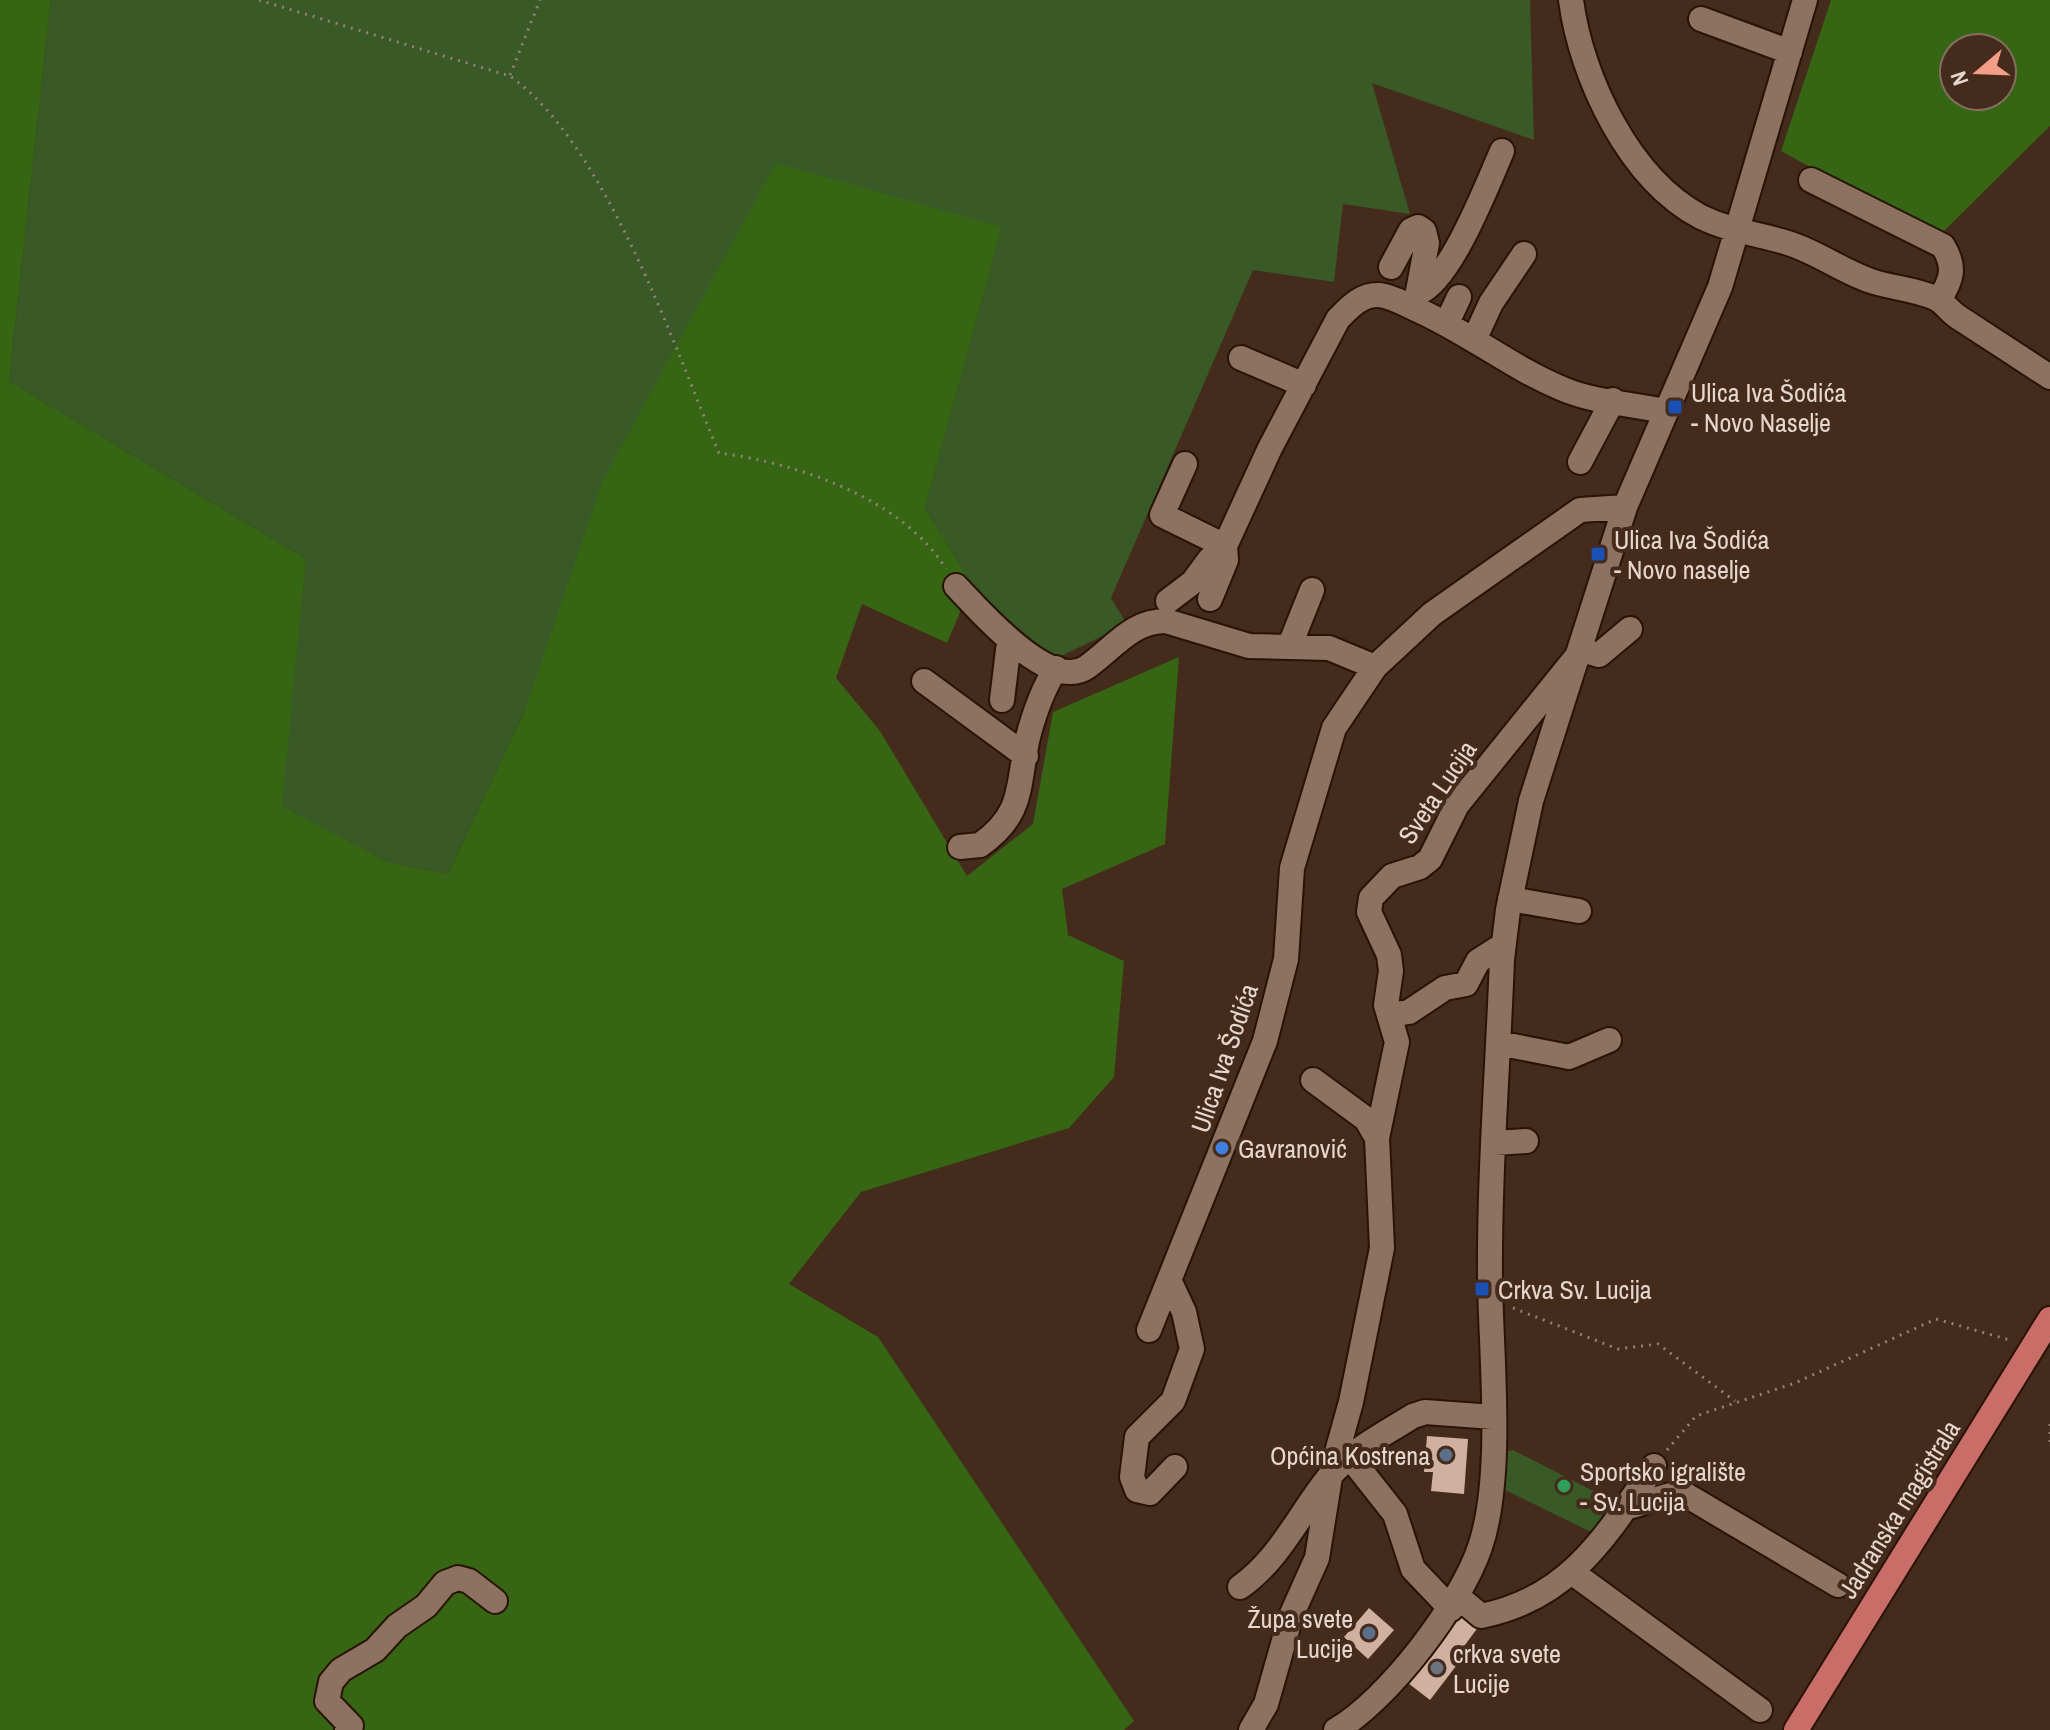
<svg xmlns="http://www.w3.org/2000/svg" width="2050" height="1730" font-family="'Archivo Narrow',sans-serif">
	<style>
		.green { fill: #395927 }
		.forest { fill: #366613; fill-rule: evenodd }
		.building { fill: #d0b19f }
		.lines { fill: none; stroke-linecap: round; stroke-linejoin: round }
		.minor-casing { stroke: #291305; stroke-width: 28 }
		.major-casing { stroke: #291305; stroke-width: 28 }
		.path { stroke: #958175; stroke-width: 3; stroke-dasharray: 2 6; stroke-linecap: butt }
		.minor { stroke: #8e7261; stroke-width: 24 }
		.major { stroke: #c96d68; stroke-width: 24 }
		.transit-dot { fill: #1a4fb4; stroke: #442b1c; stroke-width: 3 }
		.shop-dot { fill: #3f7fe0; stroke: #442b1c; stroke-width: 3 }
		.service-dot { fill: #5c6f8a; stroke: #442b1c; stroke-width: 3 }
		.leisure-dot { fill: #2e9e5b; stroke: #442b1c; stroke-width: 3 }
		.worship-dot { fill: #6b7280; stroke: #442b1c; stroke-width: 3 }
		.labels { text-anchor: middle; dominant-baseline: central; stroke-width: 8; stroke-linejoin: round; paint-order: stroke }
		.poi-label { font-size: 26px; fill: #e6d6cc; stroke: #442b1c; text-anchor: start }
		.street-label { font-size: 26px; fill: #e6d6cc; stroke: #442b1c }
	</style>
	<rect width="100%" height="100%" fill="#442b1c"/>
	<path class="green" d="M51 0H1530L1534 140 1372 83 1410 214 1343 204 1334 282 1253 270 1111 598 1127 624 1049 662 972 584 925 508 1002 227 525 710 448 874 388 862 281 806 306 559 9 381Z
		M1513 1450 1617 1503 1593 1533 1501 1488 1506 1452Z"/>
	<path class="forest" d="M0 0H51L9 381 306 559 282 806 388 862 448 874 525 710 603 480 776 163 1002 227 925 508 972 584 947 643 862 604 836 678 880 731 967 876 1033 824 1053 712 1179 657 1165 844 1062 889 1068 935 1124 961 1114 1077 1069 1128 861 1192 789 1284 878 1337 1134 1721 1124 1730H0Z
		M1831 0H2050V126L1938 237 1781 151ZM1954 48H2002V96H1954Z"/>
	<path class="building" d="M1427 1436 1468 1439 1464 1494 1431 1491 1433 1472H1424Z
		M1369 1608 1394 1630 1368 1659 1344 1637Z
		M1462 1613 1479 1626 1462 1649 1466 1653 1430 1700 1408 1683Z"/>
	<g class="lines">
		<defs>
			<path id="minor" d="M1571 0C1581 77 1629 179 1701 217 1730 231 1759 234 1788 243 1817 252 1842 271 1871 281 1892 288 1914 289 1935 298 1944 302 1950 312 1958 317 1989 337 2019 357 2050 377
				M1701 19 1790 52
				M1811 180 1943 246C1956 267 1952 280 1939 300
				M1391 267 1411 230 1418 227 1424 231 1427 243 1416 302
				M1420 292C1451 279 1488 183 1502 151
				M1447 323 1459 297
				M1474 340 1491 303 1524 254
				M1241 358 1304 385
				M1580 462 1613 400
				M1185 464 1162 515 1225 546
				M956 586C979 610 1050 693 1087 667 1114 648 1131 621 1166 621L1249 646 1329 648 1375 667
				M1210 599 1226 560 1225 546
				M1168 601 1193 582 1210 559 1225 546 1270 448 1338 319C1349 308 1361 294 1379 295 1392 296 1406 305 1418 310 1469 333 1512 368 1563 389 1593 402 1632 404 1664 411
				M1290 645 1312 590
				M924 681 1026 756
				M1002 700 1009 642
				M960 847 980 845C1025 814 1017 785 1028 737 1034 714 1043 689 1056 668
				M1510 899 1579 911
				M1389 1015 1409 1012 1445 988 1466 984 1478 961 1503 945
				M1498 1043 1569 1057 1609 1040
				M1313 1080 1366 1119 1377 1138
				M1495 1143 1526 1141
				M1170 1282 1184 1312 1192 1349 1173 1401 1137 1437 1132 1477 1137 1490 1150 1493 1175 1467
				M1149 1330 1265 1041 1286 959 1292 868 1334 728 1375 667 1432 614 1580 510 1625 507
				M1350 1457 1395 1514 1413 1569 1451 1609
				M1625 1508 1681 1492 1838 1585
				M1573 1573 1760 1710
				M1240 1587C1280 1559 1299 1514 1329 1477 1351 1451 1384 1434 1413 1416L1425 1412 1493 1417
				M1457 1596 1481 1616C1569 1599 1607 1535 1654 1466
				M347 1730 351 1726 327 1701 331 1682 341 1670 375 1650 397 1626 426 1606 445 1583 458 1578 469 1581 495 1601
				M1251 1730 1266 1704 1291 1616 1317 1558 1330 1477 1351 1402 1382 1248 1377 1138 1397 1042 1386 1005 1391 971 1389 955 1369 912 1371 898 1392 876 1420 867 1430 859 1457 805 1582 650 1599 655 1630 629
				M1336 1730C1388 1700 1461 1604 1480 1547 1504 1477 1491 1356 1490 1281 1489 1174 1498 1066 1502 959L1508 910 1531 801 1625 507 1720 287 1805 0"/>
			<path id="major" d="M1796 1730 2050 1319"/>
		</defs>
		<use href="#minor" class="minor-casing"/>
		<use href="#major" class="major-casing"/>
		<path class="path" d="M259 0 510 76C606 145 673 344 719 453 798 463 903 499 946 569
			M510 75 540 0
			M1513 1308 1618 1349 1658 1344 1735 1401
			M2050 1424V1444
			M1667 1450 1696 1416 1795 1383 1936 1319 2013 1341"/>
		<use href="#minor" class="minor"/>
		<use href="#major" class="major"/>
	</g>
	<g class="transit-dot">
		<rect x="1667" y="399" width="16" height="16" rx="4"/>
		<rect x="1590" y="546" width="16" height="16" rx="4"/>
		<rect x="1474" y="1281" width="16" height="16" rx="4"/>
	</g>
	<circle class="shop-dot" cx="1222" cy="1148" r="8"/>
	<g class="service-dot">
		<circle cx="1446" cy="1455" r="8"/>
		<circle cx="1369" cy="1633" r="8"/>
	</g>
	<circle class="leisure-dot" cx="1564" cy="1486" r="8"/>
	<circle class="worship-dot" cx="1437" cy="1668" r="8"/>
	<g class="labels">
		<g class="poi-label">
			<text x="1691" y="392">Ulica Iva Šodića<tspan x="1691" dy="30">- Novo Naselje</tspan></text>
			<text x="1614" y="539">Ulica Iva Šodića<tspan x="1614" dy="30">- Novo naselje</tspan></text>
			<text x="1238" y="1148">Gavranović</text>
			<text x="1498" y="1289">Crkva Sv. Lucija</text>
			<text x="1430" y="1455" text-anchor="end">Općina Kostrena</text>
			<text x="1580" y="1471">Sportsko igralište<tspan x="1580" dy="30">- Sv. Lucija</tspan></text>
			<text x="1353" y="1618" text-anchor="end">Župa svete<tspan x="1353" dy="30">Lucije</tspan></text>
			<text x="1453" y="1653">crkva svete<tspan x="1453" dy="30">Lucije</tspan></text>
		</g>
		<g class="street-label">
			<text transform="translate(1437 792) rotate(-56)">Sveta Lucija</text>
			<text transform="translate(1224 1058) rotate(-71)">Ulica Iva Šodića</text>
			<text transform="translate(1899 1509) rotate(-58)">Jadranska magistrala</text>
		</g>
	</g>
	<g transform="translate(1978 72) rotate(251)"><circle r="38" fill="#442b1c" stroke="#856f62" stroke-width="2"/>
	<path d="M0-6L14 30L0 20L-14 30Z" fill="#f49e87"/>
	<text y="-12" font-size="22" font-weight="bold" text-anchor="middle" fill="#e6d6cc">N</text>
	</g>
</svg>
